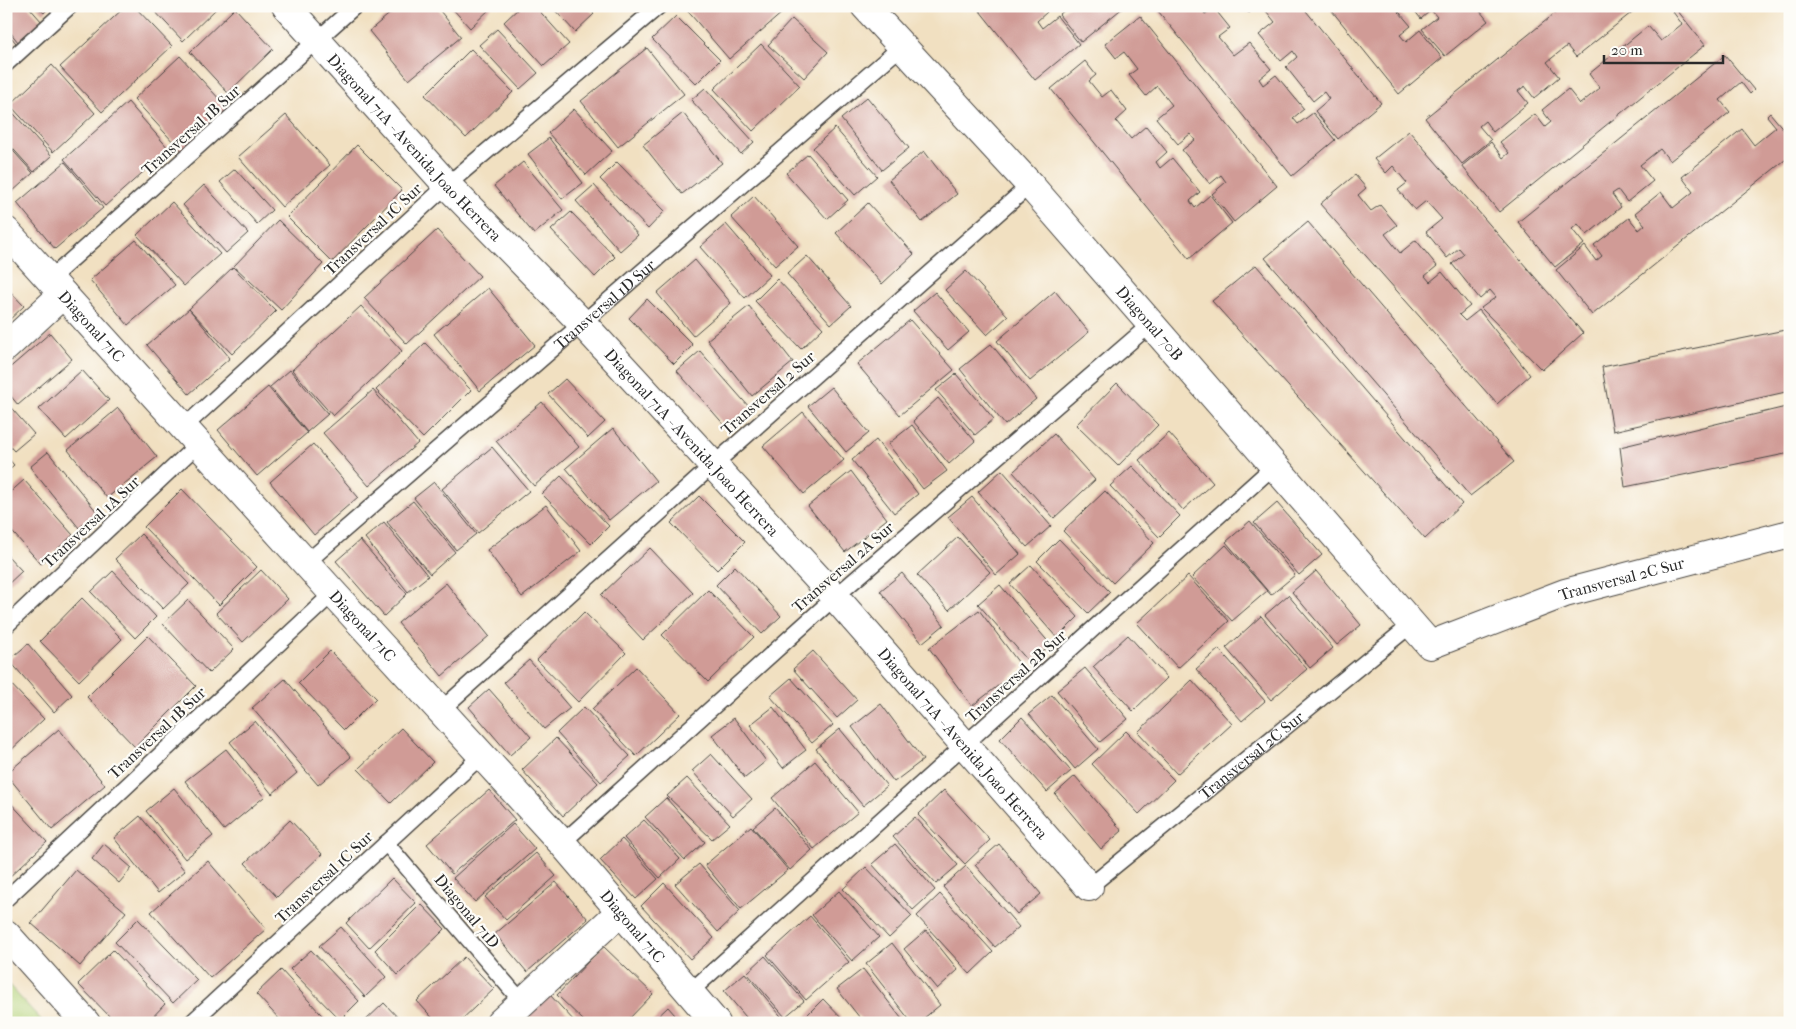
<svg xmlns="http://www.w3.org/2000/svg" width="1796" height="1029" font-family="'IM FELL French Canon',serif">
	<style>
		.green { fill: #b2d178; stroke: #6e7e52 }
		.building { fill: #d09b96 }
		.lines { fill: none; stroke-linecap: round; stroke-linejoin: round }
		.lane-casing { stroke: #494642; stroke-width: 18 }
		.street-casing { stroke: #494642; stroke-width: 30 }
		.lane { stroke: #fff; stroke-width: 15 }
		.street { stroke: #fff; stroke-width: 28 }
		.labels { text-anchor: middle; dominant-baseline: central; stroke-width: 4.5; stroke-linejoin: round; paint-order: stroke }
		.street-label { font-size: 16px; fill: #2b2b2b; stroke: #fdfcf7 }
	</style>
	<rect width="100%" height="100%" fill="#fdfcf7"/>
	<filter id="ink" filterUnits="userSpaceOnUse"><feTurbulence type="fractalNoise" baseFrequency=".02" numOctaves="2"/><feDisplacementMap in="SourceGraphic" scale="10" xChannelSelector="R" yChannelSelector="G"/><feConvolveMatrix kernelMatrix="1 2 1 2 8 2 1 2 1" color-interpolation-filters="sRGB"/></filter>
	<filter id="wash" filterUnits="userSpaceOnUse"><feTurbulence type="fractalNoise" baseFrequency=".0096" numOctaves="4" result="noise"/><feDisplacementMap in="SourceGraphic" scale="20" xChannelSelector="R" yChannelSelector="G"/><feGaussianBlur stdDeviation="1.12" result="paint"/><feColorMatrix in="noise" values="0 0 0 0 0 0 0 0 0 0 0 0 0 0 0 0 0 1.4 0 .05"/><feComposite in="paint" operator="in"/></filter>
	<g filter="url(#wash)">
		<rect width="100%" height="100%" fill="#f1e0c1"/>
		<path class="green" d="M6 982 44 1023H6Z"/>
		<g id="blocks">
			<path class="building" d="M6 6H28L42 22 18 42 6 27Z
				M36 6H50L44 13Z
				M126 6H134L172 46 102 112 60 67Z
				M150 6H219L183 41Z
				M399 6H436L461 37 409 80 369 31Z
				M450 6H493L470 28Z
				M521 6H535L569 44 544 66 504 22Z
				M551 6H586L594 14 575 32Z
				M688 6H779L783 12 729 59 685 8Z
				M976 6H1043L1047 12 1037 21 1042 28 1057 16 1079 44 1035 80Z
				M1069 6H1125L1081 42 1059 15Z
				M1154 6H1199L1205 14 1214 8 1230 28 1218 37 1233 55 1249 43 1271 69 1259 79 1263 85 1276 75 1304 109 1293 118 1298 124 1313 113 1335 140 1292 176Z
				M1243 6H1257L1249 13Z
				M1262 6H1302L1381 103 1338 139 1315 111 1329 99 1324 92 1313 101 1286 67 1297 57 1293 51 1281 61 1259 35 1275 22Z
				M1328 6H1394L1411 26 1400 35 1406 42 1420 30 1442 58 1399 94Z
				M1411 6H1476L1488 21 1445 56 1422 29 1437 17 1431 10 1421 19Z
				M1564 6H1634L1636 9 1576 57 1567 46 1547 62 1559 77 1534 98 1525 86 1518 91 1528 103 1493 132 1485 121 1479 126 1491 140 1462 164 1425 118Z
				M235 8 273 49 228 93 190 52Z
				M1677 10 1705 45 1499 212 1462 166 1491 142 1503 158 1509 153 1500 142 1535 114 1545 127 1551 122 1542 110 1568 89 1580 104 1600 88 1589 74 1648 26 1661 41 1682 24 1673 12Z
				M676 16 720 60 696 84 652 39Z
				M1140 16 1277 186 1234 222 1212 194 1226 182 1221 175 1210 184 1182 150 1195 140 1190 134 1178 144 1156 118 1172 105 1157 86 1146 96 1129 75 1137 69 1124 52 1116 58 1105 44Z
				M792 19 828 52 804 78 768 45Z
				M497 29 538 73 520 89 479 45Z
				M6 31 16 43 6 50Z
				M761 44 800 86 753 131 714 89Z
				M647 48 684 94 618 147 581 101Z
				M471 49 513 92 466 138 425 95Z
				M1725 55 1754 90 1750 94 1741 82 1720 100 1730 112 1670 161 1660 149 1640 165 1653 181 1627 202 1618 190 1612 194 1621 207 1587 235 1578 224 1572 229 1584 244 1555 267 1518 222Z
				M180 56 232 113 186 156 134 99Z
				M1085 61 1096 75 1089 81 1102 97 1111 90 1127 111 1116 121 1131 139 1146 126 1167 152 1156 162 1160 168 1172 158 1200 192 1190 201 1195 208 1210 195 1232 223 1189 259 1051 89Z
				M52 65 95 113 53 152 10 105Z
				M705 88 754 142 741 154 691 100Z
				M867 97 909 148 882 170 841 119Z
				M128 102 169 149 105 206 64 159Z
				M6 105 52 156 34 172 6 141Z
				M574 109 612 151 586 175 548 133Z
				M683 113 722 163 682 194 643 145Z
				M1770 113 1790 137V156L1592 315 1556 270 1585 246 1596 261 1602 256 1594 245 1629 218 1639 230 1645 225 1635 213 1661 192 1673 208 1693 192 1682 177 1742 129 1754 145 1776 127 1767 116Z
				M286 115 330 165 282 207 238 157Z
				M835 128 877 176 855 195 813 148Z
				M1409 131 1583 333 1542 370 1481 308 1496 297 1490 290 1480 299 1452 264 1464 254 1459 248 1447 258 1426 232 1442 219 1426 201 1415 210 1398 190 1407 183 1393 166 1386 173 1374 159Z
				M549 138 583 183 562 199 528 154Z
				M6 143 33 173 12 192 6 186Z
				M357 145 402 190 332 262 287 217Z
				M924 151 957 194 922 222 889 180Z
				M808 154 848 200 827 219 786 173Z
				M65 162 103 208 55 249 17 203Z
				M523 162 563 210 534 234 494 186Z
				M617 162 665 211 648 229 600 179Z
				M235 169 272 210 257 224 220 182Z
				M1355 175 1366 188 1358 195 1371 211 1380 205 1397 225 1385 234 1400 253 1416 240 1437 266 1425 276 1430 282 1442 272 1470 306 1459 315 1465 321 1479 310 1530 375 1497 404 1320 204Z
				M204 185 248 233 226 253 183 205Z
				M594 185 638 235 620 251 576 201Z
				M754 196 798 246 775 266 731 217Z
				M172 202 220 254 184 286 137 235Z
				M868 203 914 254 882 284 836 233Z
				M571 212 615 257 595 277 551 230Z
				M278 220 323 264 281 310 234 266Z
				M1308 222 1514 462 1470 496 1265 258Z
				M726 224 770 275 745 298 700 247Z
				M437 230 480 276 407 344 364 298Z
				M136 240 175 285 128 325 90 280Z
				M807 256 851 306 831 324 787 274Z
				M695 260 731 303 693 336 657 293Z
				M1256 265 1462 504 1425 539 1212 301Z
				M233 267 276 311 232 354 189 309Z
				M966 271 1008 316 987 335 945 290Z
				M777 279 823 328 801 349 755 301Z
				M6 287 24 306 6 323Z
				M488 288 535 345 480 391 434 334Z
				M1055 291 1089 332 1030 381 997 341Z
				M935 292 969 332 948 350 913 311Z
				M647 299 693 345 674 364 629 318Z
				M361 306 402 351 333 416 292 370Z
				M749 306 793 362 752 396 707 340Z
				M189 309 230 358 189 394 147 345Z
				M910 320 954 370 900 415 857 364Z
				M1790 329V391L1613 431 1602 367Z
				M50 333 72 359 18 405 6 390V371Z
				M425 343 471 390 423 438 376 390Z
				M991 344 1036 399 1005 425 960 369Z
				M700 351 750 408 727 428 677 371Z
				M82 370 109 400 66 439 39 409Z
				M290 370 328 414 307 432 270 387Z
				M956 374 994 419 975 435 936 390Z
				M565 379 605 422 588 438 548 394Z
				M1117 383 1158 425 1118 466 1076 425Z
				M268 387 307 433 257 476 218 430Z
				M831 387 869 433 846 452 808 406Z
				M373 390 418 443 369 486 323 433Z
				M938 398 975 441 949 464 913 421Z
				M6 402 34 434 14 451 6 442Z
				M542 402 579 447 534 486 496 441Z
				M1790 406V453L1625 487 1620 447Z
				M118 408 157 457 107 498 68 450Z
				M803 412 844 460 804 494 763 446Z
				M912 425 947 471 923 489 888 444Z
				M613 428 656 481 609 520 566 468Z
				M1169 433 1213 483 1183 510 1139 460Z
				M1054 434 1095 480 1054 518 1013 472Z
				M876 440 918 494 894 513 852 460Z
				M313 444 358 497 314 535 270 482Z
				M492 447 529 491 478 533 442 489Z
				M48 452 97 512 79 528 30 467Z
				M6 456 14 465 6 472Z
				M1132 466 1180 516 1159 537 1110 486Z
				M1002 470 1051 526 1027 547 978 492Z
				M851 471 887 519 845 552 808 506Z
				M561 476 609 526 591 544 542 494Z
				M24 480 73 535 41 564 6 525V496Z
				M434 482 476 534 456 550 414 498Z
				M182 489 257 567 219 605 144 527Z
				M1105 491 1154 543 1113 583 1063 531Z
				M699 496 745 542 717 570 671 523Z
				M972 497 1020 554 996 575 948 517Z
				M413 501 455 552 430 574 387 522Z
				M1277 503 1322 555 1299 575 1254 523Z
				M546 505 581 551 522 597 487 550Z
				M1250 521 1295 575 1271 595 1226 542Z
				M384 522 428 576 408 592 365 538Z
				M141 534 189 584 163 609 115 559Z
				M958 537 990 572 949 610 917 575Z
				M1059 539 1110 592 1088 613 1037 561Z
				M360 540 407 594 384 616 336 561Z
				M1226 545 1267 591 1232 621 1192 577Z
				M650 548 693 593 643 640 601 595Z
				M6 554 22 571 6 586Z
				M1031 565 1078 617 1057 638 1010 584Z
				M735 566 781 616 762 634 716 585Z
				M261 570 288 599 243 642 216 613Z
				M113 571 156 617 135 638 91 592Z
				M1316 571 1361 625 1337 645 1292 592Z
				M902 573 944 625 922 643 880 591Z
				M1188 576 1229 621 1178 668 1137 623Z
				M446 583 489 636 442 676 398 623Z
				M1000 585 1051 645 1030 663 978 604Z
				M708 590 754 637 708 682 662 635Z
				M1288 595 1333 648 1310 668 1265 615Z
				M82 598 122 639 79 681 40 641Z
				M188 600 234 649 209 673 163 624Z
				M979 610 1022 667 972 706 929 648Z
				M584 612 626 653 578 702 537 660Z
				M1261 616 1307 669 1271 700 1226 648Z
				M1128 635 1167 678 1133 711 1093 667Z
				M148 636 196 686 135 747 87 697Z
				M28 644 72 695 54 712 9 660Z
				M1219 649 1265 701 1242 721 1196 669Z
				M330 651 376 698 344 730 298 683Z
				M813 651 857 700 837 718 793 669Z
				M529 660 570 708 544 729 504 682Z
				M636 667 680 714 636 756 592 709Z
				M1085 668 1128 719 1100 742 1057 691Z
				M791 678 833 725 812 743 770 696Z
				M6 679 44 719 6 755Z
				M285 679 351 757 318 785 252 708Z
				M1192 680 1232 724 1177 774 1138 732Z
				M489 689 531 737 510 755 469 707Z
				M1052 695 1098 749 1075 769 1029 714Z
				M881 704 923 760 894 782 852 727Z
				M584 707 630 756 601 782 557 733Z
				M773 707 806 750 783 768 750 725Z
				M1022 717 1071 771 1047 792 1000 739Z
				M734 718 766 761 745 778 712 735Z
				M255 721 297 773 272 794 230 742Z
				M401 728 433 762 391 803 358 769Z
				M59 729 105 785 52 830 6 774Z
				M840 729 887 786 863 806 816 749Z
				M1126 731 1174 780 1139 814 1092 764Z
				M556 738 598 783 563 816 522 770Z
				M226 749 264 797 224 830 185 781Z
				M711 754 752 799 733 816 692 771Z
				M815 761 858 812 814 849 772 798Z
				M1075 776 1122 831 1101 849 1055 794Z
				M687 778 730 824 712 839 667 796Z
				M174 788 213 836 185 859 146 811Z
				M489 790 515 820 452 874 427 844Z
				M944 790 990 840 965 864 918 815Z
				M6 798 47 842 7 879 6 878Z
				M666 798 705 842 685 860 645 817Z
				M775 808 812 850 790 870 753 827Z
				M140 816 185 871 158 893 114 838Z
				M915 817 958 865 936 884 893 837Z
				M290 820 322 854 277 897 245 863Z
				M644 820 680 859 660 878 624 838Z
				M513 824 535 849 475 902 453 878Z
				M751 826 788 870 741 909 705 865Z
				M622 839 658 879 636 899 600 860Z
				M104 844 132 868 119 883 92 859Z
				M895 844 935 890 913 910 872 864Z
				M999 844 1041 894 1017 914 975 865Z
				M536 853 556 876 506 920 485 897Z
				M208 861 266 929 210 978 151 912Z
				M699 864 740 911 718 932 675 884Z
				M966 866 1019 927 995 947 943 887Z
				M866 867 912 916 889 938 843 889Z
				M76 870 126 912 80 966 31 923Z
				M392 878 416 903 369 948 346 923Z
				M556 882 588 919 527 972 495 934Z
				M664 883 714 938 690 959 641 906Z
				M839 891 879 937 852 961 812 915Z
				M940 894 993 952 970 974 917 916Z
				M421 904 445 929 398 975 375 950Z
				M810 916 849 962 806 1000 767 955Z
				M138 919 197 980 173 1003 115 942Z
				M341 927 386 977 365 997 319 946Z
				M926 930 958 970 937 989 904 949Z
				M892 943 940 1005 918 1023H912L866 964Z
				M603 946 653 994 625 1023H586L557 995Z
				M113 950 165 1004 147 1023H116L78 984Z
				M311 950 359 1001 340 1020 290 969Z
				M765 956 804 1001 785 1017 747 973Z
				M464 957 494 989 458 1023H437L417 1001Z
				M863 969 905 1023H864L837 989Z
				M281 970 329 1023H283L256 994Z
				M745 973 785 1021 783 1023H751L724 991Z
				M550 995 576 1023H535L528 1016Z
				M823 999 846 1023H799Z
				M384 1003 403 1023H363Z
				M668 1007 682 1023H651Z"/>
		</g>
	</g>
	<g filter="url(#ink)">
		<use href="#blocks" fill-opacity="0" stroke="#494642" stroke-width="1"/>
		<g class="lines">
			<defs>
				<g id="lane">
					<path d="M6 64 70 6"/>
					<path d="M50 279 355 6"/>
					<path d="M184 427 447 185 659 6"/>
					<path id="s1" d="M306 563 902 46"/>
					<path d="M6 626 199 443"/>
					<path d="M441 710 713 465 1030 185"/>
					<path d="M386 843 522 1002"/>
					<path d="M562 843 835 597 1152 323"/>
					<path id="s2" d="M1089 887 1412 624"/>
					<path d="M6 899 333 593"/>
					<path d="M691 991 1274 466"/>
					<path d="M191 1023 481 756"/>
				</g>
				<g id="street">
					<path id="s3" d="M286 6 447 185 582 323 835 597 1089 887"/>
					<path id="s4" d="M865 6 1030 185 1430 645 1565 593 1790 534"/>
					<path id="s5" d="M6 231 333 593 562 843 716 1023"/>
					<path d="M6 347 63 294"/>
					<path d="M6 934 86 1023"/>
					<path d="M500 1023 620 912"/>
				</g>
			</defs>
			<use href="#lane" class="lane-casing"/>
			<use href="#street" class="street-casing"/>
			<use href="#lane" class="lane"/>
			<use href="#street" class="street"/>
		</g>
	</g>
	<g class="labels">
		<g class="street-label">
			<text transform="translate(191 130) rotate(-42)">Transversal 1B Sur</text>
			<text stroke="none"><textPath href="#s3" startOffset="191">Diagonal 71A - Avenida Joao Herrera</textPath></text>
			<text transform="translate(373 229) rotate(-43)">Transversal 1C Sur</text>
			<text stroke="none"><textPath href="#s1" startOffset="395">Transversal 1D Sur</textPath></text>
			<text stroke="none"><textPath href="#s4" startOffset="426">Diagonal 70B</textPath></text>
			<text stroke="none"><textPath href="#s5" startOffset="128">Diagonal 71C</textPath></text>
			<text transform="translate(768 393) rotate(-41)">Transversal 2 Sur</text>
			<text stroke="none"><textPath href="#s3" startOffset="596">Diagonal 71A - Avenida Joao Herrera</textPath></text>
			<text transform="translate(91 522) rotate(-43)">Transversal 1A Sur</text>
			<text transform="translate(843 567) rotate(-41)">Transversal 2A Sur</text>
			<text stroke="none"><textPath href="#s4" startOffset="1056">Transversal 2C Sur</textPath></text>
			<text stroke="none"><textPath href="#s5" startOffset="532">Diagonal 71C</textPath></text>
			<text transform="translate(1016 676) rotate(-42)">Transversal 2B Sur</text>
			<text transform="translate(157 733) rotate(-43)">Transversal 1B Sur</text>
			<text stroke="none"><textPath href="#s3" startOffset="1001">Diagonal 71A - Avenida Joao Herrera</textPath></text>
			<text stroke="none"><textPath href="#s2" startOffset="209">Transversal 2C Sur</textPath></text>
			<text transform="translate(324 877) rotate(-43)">Transversal 1C Sur</text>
			<text transform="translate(467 911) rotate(50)">Diagonal 71D</text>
			<text stroke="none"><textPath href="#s5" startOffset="936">Diagonal 71C</textPath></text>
		</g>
	</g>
	<rect width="1796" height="1029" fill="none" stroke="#fdfcf7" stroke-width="25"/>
	<path d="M1604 55v8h119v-8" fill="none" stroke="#2b2b2b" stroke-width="2.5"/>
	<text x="1611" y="55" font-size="15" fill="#2b2b2b" stroke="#fdfcf7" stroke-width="4" paint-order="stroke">20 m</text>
</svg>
